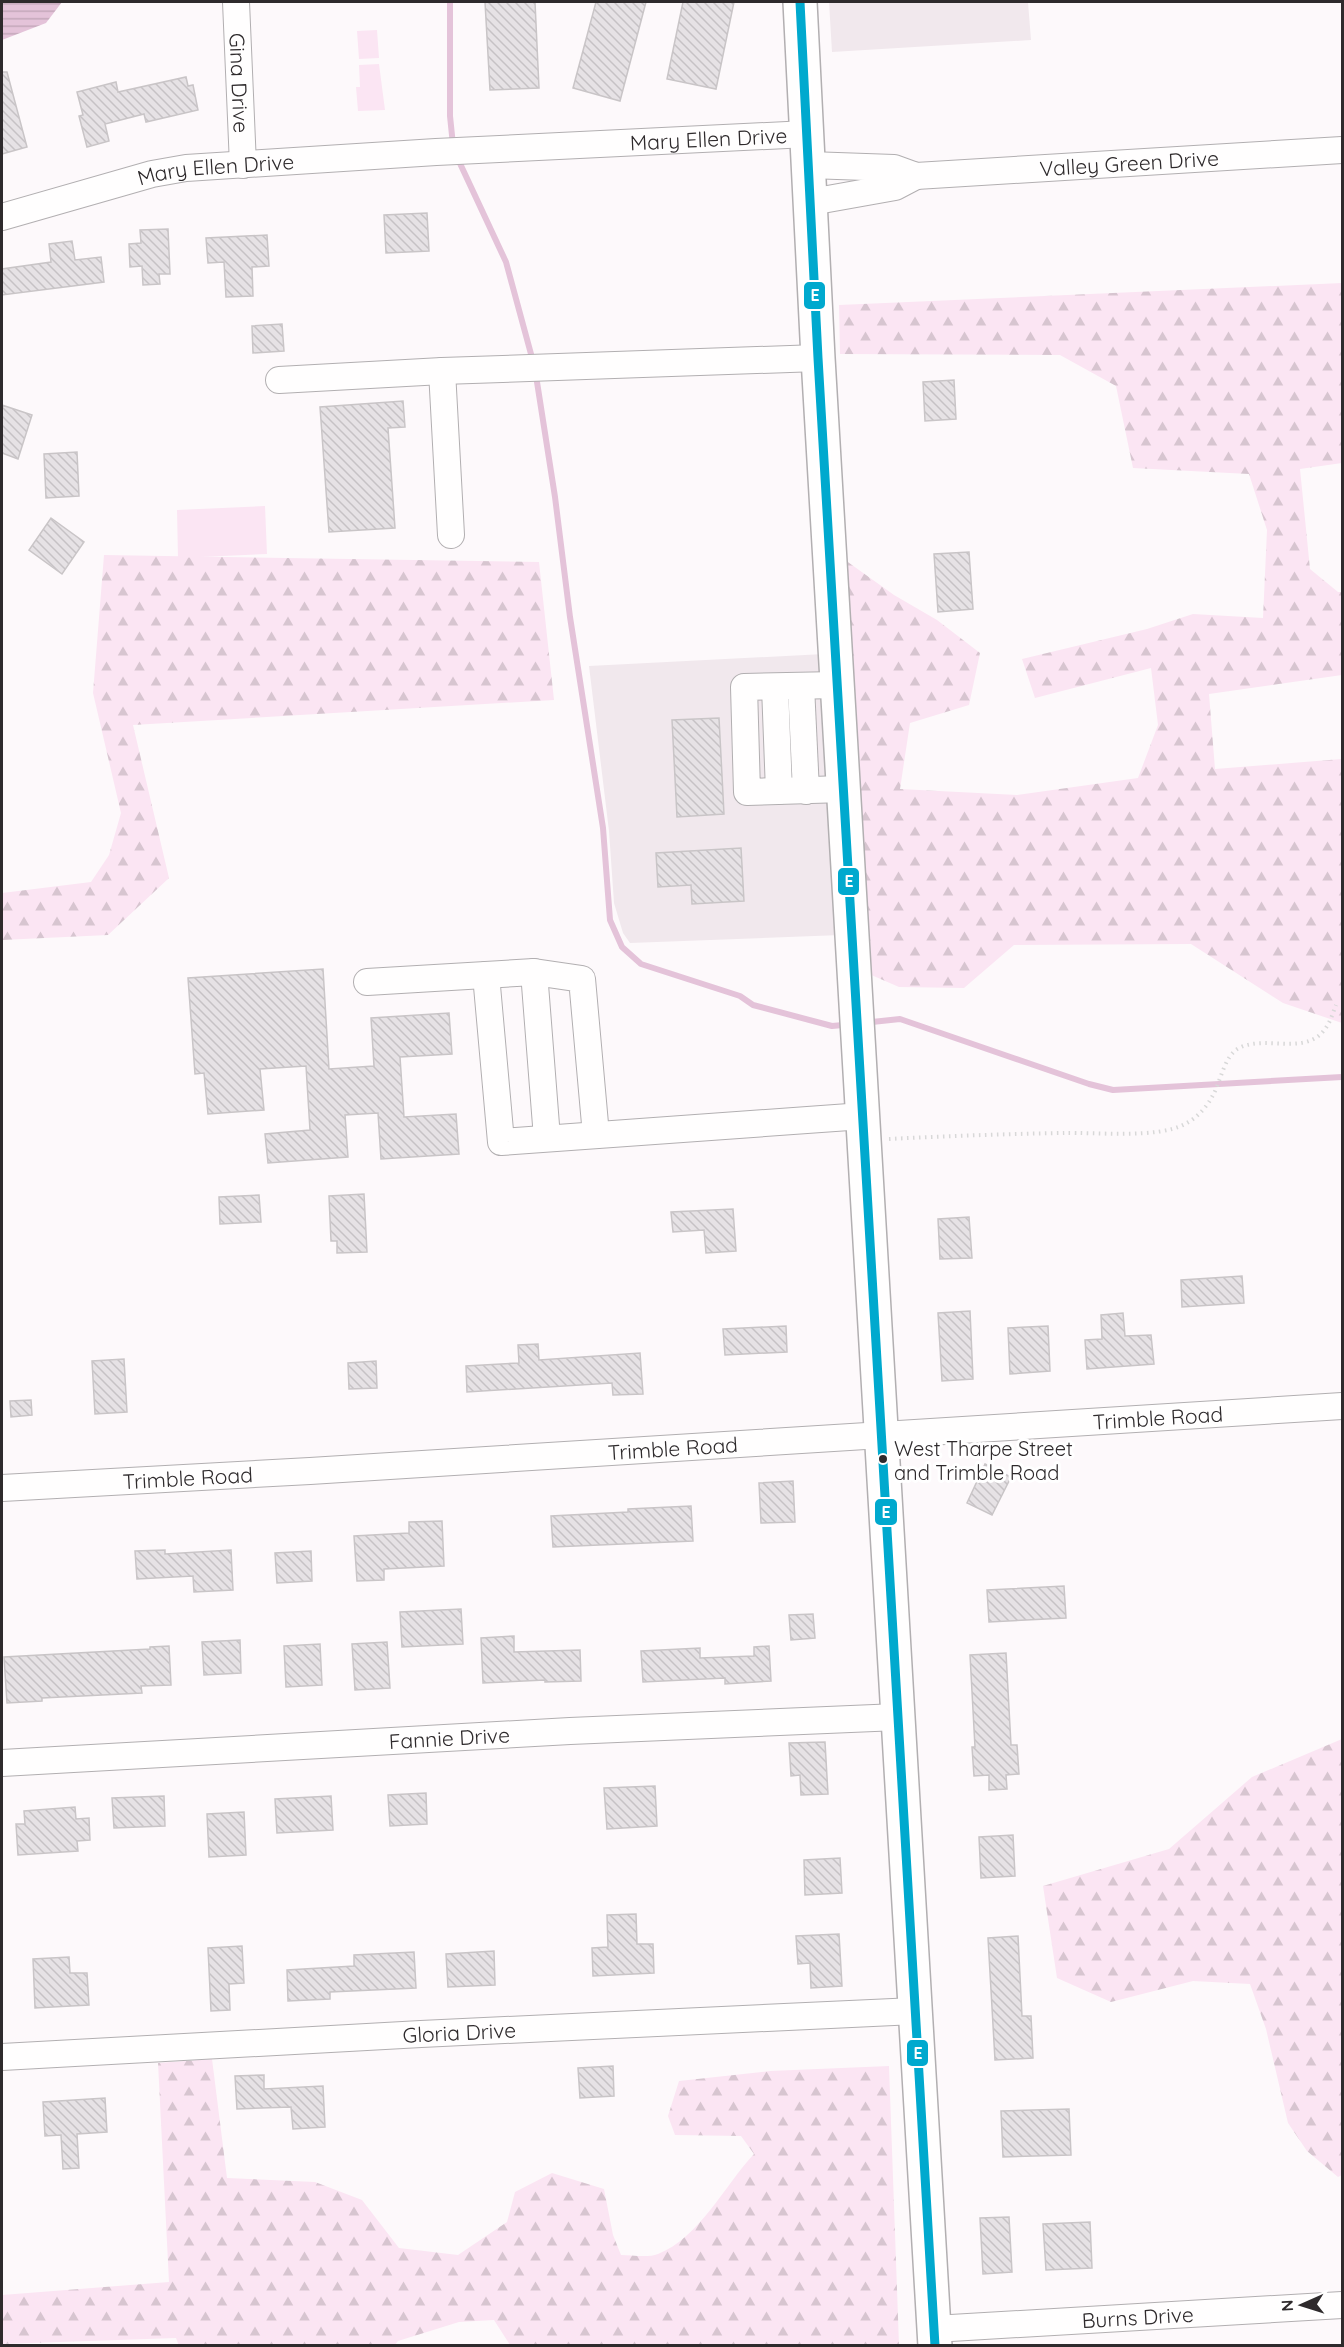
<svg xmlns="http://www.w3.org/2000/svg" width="1344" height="2347" font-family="Quicksand,sans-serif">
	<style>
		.built { fill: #f1e8ed }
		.forest { fill: url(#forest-firs) }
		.pitch { fill: #fbe5f3 }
		.water { fill: url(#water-rules) }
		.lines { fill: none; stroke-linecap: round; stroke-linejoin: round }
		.stream { stroke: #e4c3d9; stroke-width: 6 }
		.building { fill: url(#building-back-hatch); stroke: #c9c5c7; stroke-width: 1.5 }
		.minor-casing { stroke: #b2afb1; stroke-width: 28 }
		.major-casing { stroke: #b2afb1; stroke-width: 36 }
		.path { stroke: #d8d8d8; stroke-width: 4; stroke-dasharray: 1.5 4.5; stroke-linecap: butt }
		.minor { stroke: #fffefe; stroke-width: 26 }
		.major { stroke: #fffefe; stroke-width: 33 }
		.bus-1-casing { stroke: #fff; stroke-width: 14 }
		.bus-1 { stroke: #00a9ce; stroke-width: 9 }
		.bus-dot { fill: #2e2a2c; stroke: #fff; stroke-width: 2 }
		.labels { text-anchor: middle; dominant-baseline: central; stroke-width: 6; stroke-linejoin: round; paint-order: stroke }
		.bus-label { font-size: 20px; fill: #2e2a2c; stroke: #fff; text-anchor: start }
		.street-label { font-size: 21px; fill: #2e2a2c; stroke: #fff }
		.line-badge { stroke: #fff; stroke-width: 2 }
		.badge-label { font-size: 16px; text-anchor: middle; font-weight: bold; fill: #fff }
	</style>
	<defs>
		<pattern id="forest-firs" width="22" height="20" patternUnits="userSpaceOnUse" patternTransform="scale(1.5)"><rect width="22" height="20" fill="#fbe5f3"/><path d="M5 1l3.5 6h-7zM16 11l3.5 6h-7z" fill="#d7c5d0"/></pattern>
		<pattern id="water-rules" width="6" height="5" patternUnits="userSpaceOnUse" patternTransform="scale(1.5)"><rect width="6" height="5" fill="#e4c3d9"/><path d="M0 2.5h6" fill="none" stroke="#c4a8ba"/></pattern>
		<pattern id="building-back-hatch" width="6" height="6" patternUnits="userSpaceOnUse" patternTransform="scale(1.5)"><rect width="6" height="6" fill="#e6e2e5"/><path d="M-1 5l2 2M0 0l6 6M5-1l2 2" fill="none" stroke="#c6c2c5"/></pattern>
	</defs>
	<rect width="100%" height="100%" fill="#fdf9fb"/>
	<path class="built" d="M829 2H1028L1031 40 832 52Z
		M824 654 841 935 630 943 623 933 614 903 609 831 589 666Z"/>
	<path class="forest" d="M1342 283V463L1300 469 1310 569 1338 592H1342V675L1209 694 1215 769 1342 759V1023L1283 1003 1191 944 1014 945 964 988 899 987 869 974 845 560 894 595 937 620 980 653 969 705 910 723 900 789 1017 795 1138 778 1158 725 1151 668 1035 698 1022 659 1147 629 1193 614 1263 618 1267 530 1249 474 1133 468 1116 386 1060 355 840 354 839 305Z
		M104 555 539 562 554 700 133 725 169 878 108 935 2 940V893L91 882 109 855 121 813 93 693Z
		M1342 1739V2175L1338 2177 1307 2151 1288 2123 1266 2029 1250 1984 1193 1981 1111 2002 1057 1978 1043 1886 1169 1849 1252 1777Z
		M212 2059 227 2178 315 2182 362 2200 399 2248 458 2255 507 2222 515 2192 552 2173 604 2189 613 2235 621 2255C631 2255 648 2258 658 2254 699 2238 725 2185 754 2154L741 2136 675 2135 668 2116 679 2081 770 2071 889 2066 899 2345 760 2346 758 2344 510 2345 494 2320 459 2322 398 2341 394 2346H179L176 2338 2 2344V2295L169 2282 158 2063Z"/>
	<path class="pitch" d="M377 30 379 58 359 59 357 31Z
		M379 64 385 110 358 111 356 87H360L359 65Z
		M265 506 267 554 178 558 177 510Z"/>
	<path class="water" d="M2 2H62L46 23 2 40Z"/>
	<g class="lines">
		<path class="stream" d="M450 2V116L453 145
			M457 157 506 262 531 354
			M537 382 555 497 570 617 603 828 610 920 622 947 641 964 740 996 753 1005 832 1026 843 1025
			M872 1022 900 1019 1089 1084 1113 1090 1342 1077"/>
	</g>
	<path class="building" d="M485 2H535L539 88 490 90Z
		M596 2H646L620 101 573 88Z
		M683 2H734L716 89 667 79Z
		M2 72H7L27 147 2 154Z
		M186 77 188 86 193 85 198 110 146 122 144 114 105 124 109 141 87 147 79 116 83 115 77 92 116 82 118 92Z
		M427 213 429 251 386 253 384 215Z
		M168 229 170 274H159L160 284 143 285 142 266 130 267 129 244 141 243 140 230Z
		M267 235 269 266 252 267 253 296 226 297 224 262 208 263 206 238Z
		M72 241 75 260 101 257 104 282 2 295V269L51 262 49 244Z
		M282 324 284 351 253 353 252 326Z
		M954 380 956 419 925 421 923 382Z
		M403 401 405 427 388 428 395 528 329 532 320 407Z
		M2 405 32 415 18 459 2 453Z
		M77 452 79 496 46 498 44 454Z
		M51 518 84 542 62 574 29 550Z
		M969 552 973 609 938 612 934 554Z
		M719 718 724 814 677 817 672 720Z
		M741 848 744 901 692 904 691 885 658 887 656 853Z
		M323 969 329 1069 374 1066 371 1018 449 1013 452 1054 400 1057 404 1117 456 1114 459 1154 381 1159 378 1113 345 1115 348 1157 268 1163 265 1134 310 1130 306 1066 260 1069 264 1110 208 1114 204 1073 195 1074 188 978Z
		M364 1194 367 1252 337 1253V1241H331L329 1196Z
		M259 1195 261 1222 220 1224 219 1197Z
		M733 1209 736 1251 706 1253 704 1230 673 1232 671 1212Z
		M969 1217 972 1258 940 1259 938 1219Z
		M1242 1276 1244 1303 1182 1307 1181 1280Z
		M970 1311 973 1379 942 1381 938 1313Z
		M1123 1313 1125 1336 1151 1335 1154 1364 1087 1369 1085 1340 1102 1339 1101 1315Z
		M786 1326 787 1352 725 1355 723 1329Z
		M1048 1326 1050 1371 1010 1374 1008 1328Z
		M538 1344 539 1360 640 1353 643 1394 613 1395 612 1383 467 1392 466 1366 519 1363 518 1345Z
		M124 1359 127 1412 95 1414 92 1361Z
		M376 1361 377 1388 349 1389 348 1363Z
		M31 1400 32 1415 11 1417 10 1401Z
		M985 1464 1011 1477 992 1515 967 1503Z
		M793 1481 795 1522 761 1523 759 1483Z
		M691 1506 693 1541 553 1547 551 1516 628 1512V1509Z
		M442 1521 444 1566 384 1569V1580L357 1581 354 1536 409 1533V1522Z
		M165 1550V1554L231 1550 233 1590 194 1592 193 1576 137 1579 135 1551Z
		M311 1551 312 1581 277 1583 275 1553Z
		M1064 1586 1066 1618 989 1622 987 1590Z
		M461 1609 463 1644 402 1647 400 1612Z
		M813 1614 815 1638 791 1640 789 1615Z
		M514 1636V1652L580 1650 581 1681 545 1682V1680L483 1683 481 1638Z
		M240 1640 241 1673 204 1675 202 1642Z
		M387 1642 390 1688 355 1690 352 1644Z
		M320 1644 322 1685 286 1687 284 1646Z
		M169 1646 171 1685 141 1686 142 1693 42 1698V1701L7 1703 4 1657 150 1649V1647Z
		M769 1646 771 1681 725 1684V1678L643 1682 641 1651 700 1648V1658L754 1656V1647Z
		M1006 1653 1011 1745H1017L1019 1774 1006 1775 1007 1789 989 1790V1775L974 1776 972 1747H975L970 1655Z
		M825 1742 828 1794 801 1795 800 1775 791 1776 789 1743Z
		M655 1786 657 1826 607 1829 604 1788Z
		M426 1793 427 1824 390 1826 388 1795Z
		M164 1796 165 1826 114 1828 112 1798Z
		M331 1796 333 1830 277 1833 275 1799Z
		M75 1807 76 1819 89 1818 90 1840 77 1841 78 1851 18 1855 16 1824H25L24 1811Z
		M244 1812 246 1855 209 1857 207 1814Z
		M1013 1835 1015 1876 981 1878 979 1837Z
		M840 1858 842 1893 805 1895 804 1860Z
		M636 1914 637 1944H653L654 1973 593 1976 592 1948 608 1947 607 1915Z
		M839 1934 842 1986 811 1988 810 1963 798 1964 796 1936Z
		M1018 1936 1022 2016H1031L1033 2058 995 2060 988 1938Z
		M242 1946 244 1983 229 1984 230 2010 211 2011 208 1948Z
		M494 1951 495 1985 448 1987 446 1954Z
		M414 1952 416 1988 330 1992V1999L288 2001 287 1970 354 1966V1955Z
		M69 1957 70 1973H87L89 2005 35 2008 33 1959Z
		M613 2066 614 2096 580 2098 578 2068Z
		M264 2075V2089L323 2086 325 2127 293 2129 291 2107 237 2109 235 2076Z
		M105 2098 107 2132 77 2134 79 2168 63 2169 61 2135 45 2136 43 2102Z
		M1069 2109 1071 2155 1003 2157 1001 2111Z
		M1009 2217 1012 2272 983 2274 980 2218Z
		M1090 2222 1092 2268 1046 2270 1043 2224Z"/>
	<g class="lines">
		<defs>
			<g id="minor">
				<path id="s1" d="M236 2 243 165"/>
				<path id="s2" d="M809 165 894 168 916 176 1342 150"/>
				<path d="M811 202 895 187 916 176"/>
				<path id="s3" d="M2 217 152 174 186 168 436 152 807 134"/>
				<path d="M442 371 451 535"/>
				<path d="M279 380 442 371 818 358"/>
				<path d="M837 685 744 687 747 792 844 789"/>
				<path d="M801 686 806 791"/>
				<path d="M775 687 779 791"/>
				<path d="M534 972 547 1138"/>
				<path d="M486 975 501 1142 863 1116"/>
				<path d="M367 982 534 972 582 979 596 1135"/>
				<path id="s4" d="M2 1488 310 1471 1342 1406"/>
				<path id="s5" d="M2 1763 570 1731 898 1717"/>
				<path id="s6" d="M2 2057 421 2034 915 2011"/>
				<path id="s7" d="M934 2329 1342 2305"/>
			</g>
			<path id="major" d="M800 2 818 358 935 2346"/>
		</defs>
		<use href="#minor" class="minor-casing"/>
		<use href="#major" class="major-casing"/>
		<path class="path" d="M889 1139C947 1136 1005 1134 1063 1133 1095 1132 1158 1139 1185 1124 1197 1118 1207 1107 1213 1095 1221 1081 1224 1056 1239 1048 1267 1034 1308 1058 1327 1026 1331 1020 1333 1012 1336 1005"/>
		<use href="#minor" class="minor"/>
		<use href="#major" class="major"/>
		<defs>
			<path id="bus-1" d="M800 2 818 358 935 2346"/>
		</defs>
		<use href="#bus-1" class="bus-1-casing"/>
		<use href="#bus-1" class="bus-1"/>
	</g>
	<circle class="bus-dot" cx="883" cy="1459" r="5"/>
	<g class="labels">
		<g class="bus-label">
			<text x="894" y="1448">West Tharpe Street<tspan x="894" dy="24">and Trimble Road</tspan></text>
		</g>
		<g class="street-label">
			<text stroke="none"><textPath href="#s1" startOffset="81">Gina Drive</textPath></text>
			<text stroke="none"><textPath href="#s3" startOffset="714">Mary Ellen Drive</textPath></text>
			<text stroke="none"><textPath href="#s2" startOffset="322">Valley Green Drive</textPath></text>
			<text stroke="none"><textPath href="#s3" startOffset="220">Mary Ellen Drive</textPath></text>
			<text stroke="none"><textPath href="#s4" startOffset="1158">Trimble Road</textPath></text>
			<text stroke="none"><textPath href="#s4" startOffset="672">Trimble Road</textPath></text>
			<text stroke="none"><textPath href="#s4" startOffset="186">Trimble Road</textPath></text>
			<text stroke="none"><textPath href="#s5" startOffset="448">Fannie Drive</textPath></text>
			<text stroke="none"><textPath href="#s6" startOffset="458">Gloria Drive</textPath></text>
			<text stroke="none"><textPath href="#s7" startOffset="204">Burns Drive</textPath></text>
		</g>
	</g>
	<g class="line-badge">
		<rect x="803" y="281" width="23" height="29" rx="6" fill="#00a9ce"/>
		<rect x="837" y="867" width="23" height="29" rx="6" fill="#00a9ce"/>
		<rect x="874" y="1498" width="24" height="28" rx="6" fill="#00a9ce"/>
		<rect x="906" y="2039" width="23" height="28" rx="6" fill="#00a9ce"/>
	</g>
	<g class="badge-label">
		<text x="815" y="301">E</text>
		<text x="849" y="887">E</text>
		<text x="886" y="1518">E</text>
		<text x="918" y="2059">E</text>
	</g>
	<rect width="1344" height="2347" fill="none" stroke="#2e2a2c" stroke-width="6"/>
	<g transform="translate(1302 2305) rotate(267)" stroke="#ffffff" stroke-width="4.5" paint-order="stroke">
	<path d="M0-4.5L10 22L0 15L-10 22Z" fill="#2e2a2c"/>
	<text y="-9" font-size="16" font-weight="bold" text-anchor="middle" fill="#2e2a2c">N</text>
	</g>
</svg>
